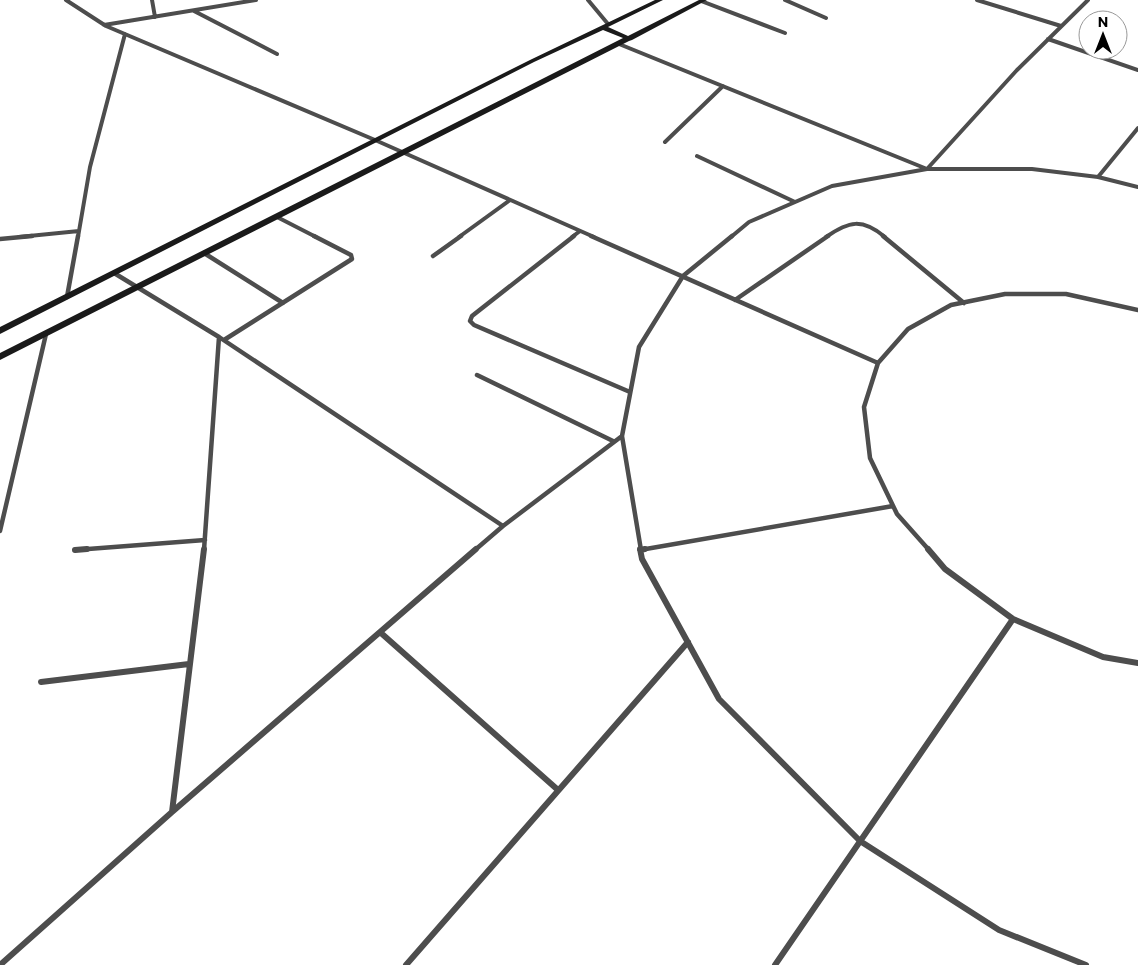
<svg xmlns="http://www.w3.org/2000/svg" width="1138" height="965" font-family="Commissioner,sans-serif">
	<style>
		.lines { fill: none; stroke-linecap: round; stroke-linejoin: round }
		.street-far2 { stroke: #4d4d4d; stroke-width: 4 }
		.street-far1 { stroke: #4d4d4d; stroke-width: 4.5 }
		.street { stroke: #4d4d4d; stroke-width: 6 }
		.secondary { fill: #1a1a1a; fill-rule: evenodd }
	</style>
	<rect width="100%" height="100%" fill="#fff"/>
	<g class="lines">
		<path class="street-far2" d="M66 0 106 26 375 140 594 237
			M152 0 155 17
			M588 0 608 24
			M785 0 826 18
			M977 0 1061 26
			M701 1 785 33
			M194 11 277 54
			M104 25 256 0
			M1048 39 1138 70
			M619 44 927 169 1017 70 1088 0
			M665 142 723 86
			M697 156 795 202
			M1098 177 1138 128
			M277 217 316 237
			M19 237 79 231
			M78 237 90 167 125 34
			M459 237 510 200
			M572 237 580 231
			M731 237 749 222 832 186 927 169H1032L1098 177 1138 187
			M826 237C849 221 862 218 885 237"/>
		<path class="street-far1" d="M574 236 472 316 470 321 474 325 630 392
			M591 236 878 363
			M883 236 964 303
			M0 239 32 236
			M204 253 283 303
			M433 256 461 236
			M114 273 219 337 503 526 622 436
			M67 297 78 236
			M735 300 828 236
			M224 340 352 259 351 255 314 236
			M477 375 613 441
			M0 531 46 334
			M75 550 205 540
			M204 550 219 337
			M475 550 503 526
			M640 550 893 506
			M641 550 622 436 639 347 683 276 732 236
			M929 550 897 514 870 458 864 407 878 363 908 329 951 305 1005 294H1066L1138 310"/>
		<path class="street" d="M640 549 642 559 719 699 860 841 999 930 1086 965
			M928 549 945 569 1013 619 1103 657 1138 663
			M75 550 87 549
			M640 550 645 549
			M381 633 558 790
			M41 682 189 664
			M172 812 204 549
			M0 965 172 812 476 549
			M406 965 688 642
			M775 965 1013 619"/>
		<path class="secondary" d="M655 0H663L608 27 628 36 699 0H707L632 40 629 41 0 360V353L623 38 603 30 534 62 0 334V327L530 60Z"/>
	</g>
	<g transform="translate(1103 35)"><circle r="24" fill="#ffffff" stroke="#999999"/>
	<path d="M0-4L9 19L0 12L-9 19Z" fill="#000000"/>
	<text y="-8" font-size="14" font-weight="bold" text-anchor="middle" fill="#000000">N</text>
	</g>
</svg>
